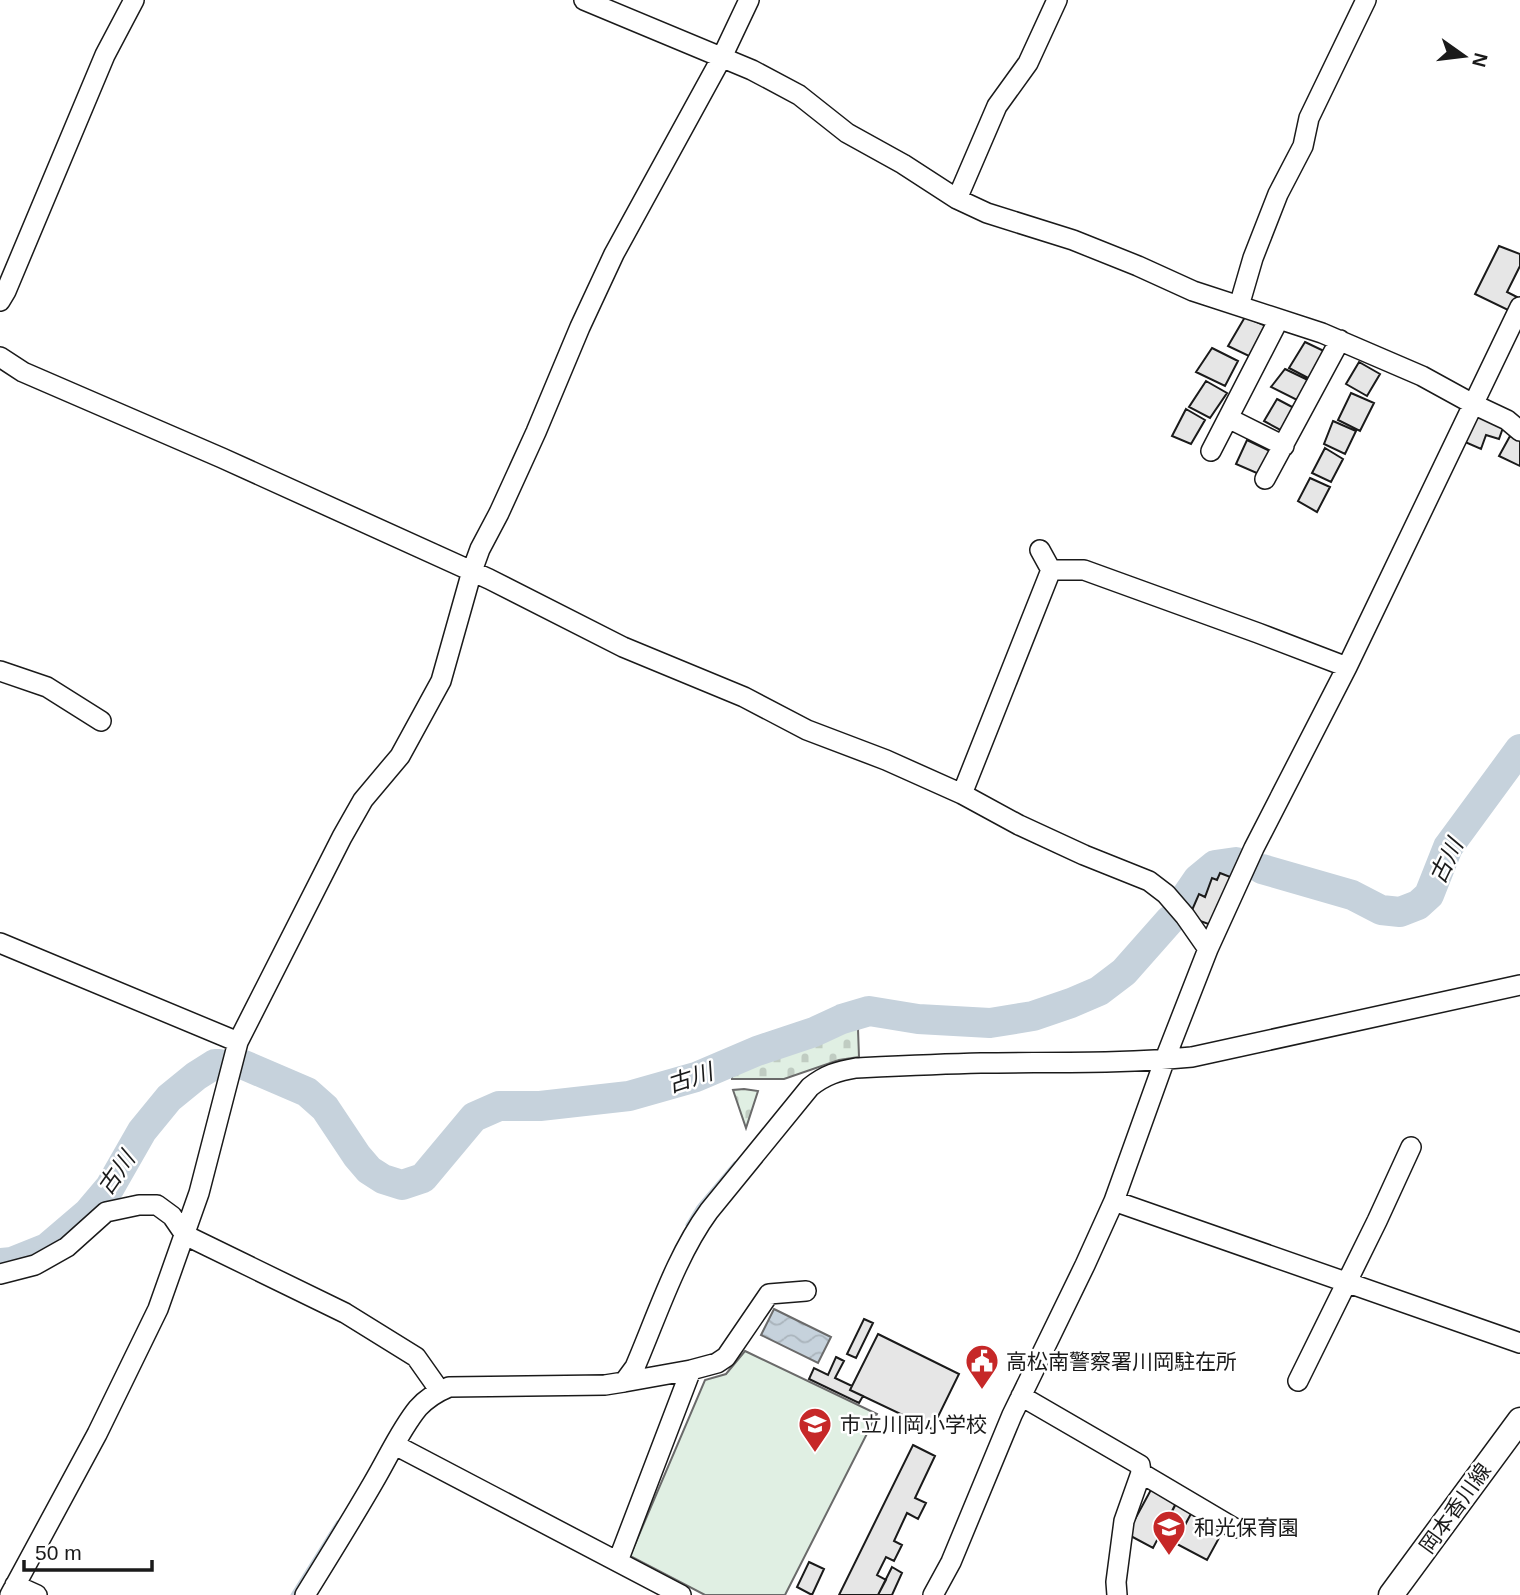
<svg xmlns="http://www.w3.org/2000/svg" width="1520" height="1595" font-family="Arial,'Noto Sans JP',sans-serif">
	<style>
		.cemetery { fill: url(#cemetery-stones); stroke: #6a6a6a; stroke-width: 2 }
		.pitch { fill: #e0efe3; stroke: #6a6a6a; stroke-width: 2 }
		.water { fill: url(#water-waves); stroke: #6a6a6a; stroke-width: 2 }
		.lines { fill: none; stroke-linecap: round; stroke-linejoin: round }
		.stream { stroke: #c6d2dc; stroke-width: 5 }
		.river { stroke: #c6d2dc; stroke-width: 30 }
		.building { fill: #e6e6e6; stroke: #1a1a1a; stroke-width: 2 }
		.minor-casing { stroke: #1a1a1a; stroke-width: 22 }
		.major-casing { stroke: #1a1a1a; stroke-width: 27 }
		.minor { stroke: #fff; stroke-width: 19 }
		.major { stroke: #fff; stroke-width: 24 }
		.labels { text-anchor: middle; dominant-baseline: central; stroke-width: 5; stroke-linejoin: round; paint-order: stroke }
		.poi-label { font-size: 21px; fill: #1a1a1a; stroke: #fff; text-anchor: start }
		.street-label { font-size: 21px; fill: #1a1a1a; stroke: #fff }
		.water-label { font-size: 23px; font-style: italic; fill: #1a1a1a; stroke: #fff }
	</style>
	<defs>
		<pattern id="cemetery-stones" width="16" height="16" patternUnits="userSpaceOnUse" patternTransform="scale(1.75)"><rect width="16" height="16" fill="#e0efe3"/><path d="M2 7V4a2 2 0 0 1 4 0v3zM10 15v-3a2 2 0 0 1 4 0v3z" fill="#c0ccc2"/></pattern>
		<pattern id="water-waves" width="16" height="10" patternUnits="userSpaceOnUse" patternTransform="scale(1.75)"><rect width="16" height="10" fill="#c6d2dc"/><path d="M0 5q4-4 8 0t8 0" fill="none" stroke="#aab4bc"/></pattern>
	</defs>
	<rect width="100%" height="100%" fill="#fff"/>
	<path class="cemetery" d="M855 1022 867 1023 858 1029 859 1057 839 1060 784 1079H732V1071Z
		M744 1089 758 1091 746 1128 733 1090Z"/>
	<path class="pitch" d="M745 1351 877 1414 785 1595H705L630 1556 705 1380 726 1374Z"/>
	<path class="water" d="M774 1309 831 1337 818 1363 761 1335Z"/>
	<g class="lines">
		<path class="stream" d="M688 1225 699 1207 735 1164
			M293 1595 338 1523"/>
		<path class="river" d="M1262 869 1352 895 1381 910 1400 912 1418 905 1429 895 1448 847 1520 749
			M1187 895 1198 879 1215 865 1236 862
			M244 1065 307 1092 325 1108 357 1156 369 1170 383 1179 402 1185 423 1178 474 1117 499 1106H540L629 1096 696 1077 757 1051 814 1032 842 1019 869 1011 918 1019 990 1023 1033 1016 1071 1003 1099 991 1124 972 1170 920
			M0 1263 12 1262 47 1248 88 1213 110 1187 142 1131 169 1098 196 1076 215 1064H219"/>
	</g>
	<path class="building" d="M1499 246 1520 254V266L1507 292 1517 297 1510 311 1475 294Z
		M1245 317 1266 326 1251 357 1228 346Z
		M1305 342 1326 352 1312 380 1289 368Z
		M1212 348 1238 361 1225 386 1196 372Z
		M1359 362 1380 374 1367 396 1346 384Z
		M1285 369 1310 381 1299 401 1271 387Z
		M1206 381 1227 393 1210 418 1189 407Z
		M1351 393 1374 403 1360 431 1338 420Z
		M1277 399 1296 409 1284 432 1264 421Z
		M1186 409 1205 420 1191 444 1172 436Z
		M1480 410 1505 422 1499 439 1486 435 1481 449 1465 442Z
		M1333 421 1356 431 1345 454 1324 444Z
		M1510 436 1520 440V466L1499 456Z
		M1247 440 1272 452 1259 474 1236 464Z
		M1325 448 1343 459 1331 482 1312 473Z
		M1310 478 1330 487 1317 512 1298 501Z
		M1220 873 1233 878 1214 926 1189 917 1199 894 1205 897 1212 878 1217 880Z
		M864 1319 873 1323 856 1358 847 1354Z
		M878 1334 959 1374 932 1429 850 1390Z
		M836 1357 844 1361 835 1378 852 1386 850 1390 863 1396 859 1403 809 1379 814 1368 828 1375Z
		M913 1445 935 1456 915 1498 926 1503 918 1519 907 1513 894 1541 902 1545 894 1561 886 1557 877 1575 886 1580 878 1595H839Z
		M1153 1486 1178 1500 1153 1548 1127 1534Z
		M1177 1501 1193 1510 1183 1529 1167 1521Z
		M1193 1510 1225 1527 1207 1560 1175 1543Z
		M809 1562 824 1569 812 1595 797 1587Z
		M892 1567 902 1573 892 1595H878Z"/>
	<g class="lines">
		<defs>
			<path id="minor" d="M584 0 752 70 799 95 847 133 903 164 957 199 987 213 1073 240 1138 266 1193 291 1322 333 1422 376 1473 404 1507 420 1520 431
				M957 199 997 106 1028 63 1057 0
				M0 301 6 291 105 55 134 0
				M1239 306 1253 258 1278 194 1303 146 1309 118 1366 0
				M0 357 23 372 222 458 489 579 623 647 744 697 807 730 886 760 962 794 1019 825 1084 855 1149 881 1166 894 1185 916 1208 949
				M1228 418 1284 446
				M1211 451 1279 319
				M1265 479 1340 340
				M1051 570H1084L1258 633 1347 667
				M0 671 47 687 101 721
				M962 794 1051 570 1040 550
				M0 943 238 1042
				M1114 1201 1520 1343
				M0 1274 35 1265 67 1247 106 1212 139 1205H157L172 1216 185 1235 345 1313 416 1357 440 1391
				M1298 1381 1377 1221 1411 1147
				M624 1382 691 1370 717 1363 726 1357 769 1294 806 1291
				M1021 1396 1140 1465 1141 1473 1124 1521 1116 1582 1117 1595
				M395 1445 681 1595
				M1141 1473 1234 1528
				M618 1561 691 1370
				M15 1585 37 1595
				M10 1595 97 1434 158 1309 199 1193 238 1042 342 837 363 800 400 756 441 681 472 571 480 549 499 513 536 432 580 327 614 254 722 57 749 0
				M305 1595C328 1558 351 1521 373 1483 388 1458 400 1430 418 1408 427 1398 437 1392 449 1387L605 1385 624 1382 635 1367C657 1316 676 1256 709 1211L810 1087C825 1075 838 1071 856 1068 898 1066 939 1064 981 1063 1051 1062 1122 1064 1192 1057L1520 985
				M933 1595 951 1562 1012 1415 1085 1265 1114 1201 1165 1059 1208 949 1254 848 1347 667 1520 307"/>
			<path id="major" d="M1391 1595 1520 1420"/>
		</defs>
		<use href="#minor" class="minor-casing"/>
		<use href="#major" class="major-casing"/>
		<use href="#minor" class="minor"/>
		<use href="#major" class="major"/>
	</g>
	<defs>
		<symbol id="civic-pin" viewBox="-11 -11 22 30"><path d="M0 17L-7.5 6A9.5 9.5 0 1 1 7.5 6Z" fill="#c62828" stroke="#fff"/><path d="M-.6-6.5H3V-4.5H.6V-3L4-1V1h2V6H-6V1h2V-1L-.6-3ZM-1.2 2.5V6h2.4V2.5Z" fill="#fff"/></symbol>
		<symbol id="school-pin" viewBox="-11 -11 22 30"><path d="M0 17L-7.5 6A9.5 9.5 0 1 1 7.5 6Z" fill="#c62828" stroke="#fff"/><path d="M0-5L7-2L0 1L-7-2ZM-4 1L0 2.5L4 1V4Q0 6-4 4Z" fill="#fff"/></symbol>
	</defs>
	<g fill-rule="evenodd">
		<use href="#civic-pin" x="963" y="1342" width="38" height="52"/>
		<use href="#school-pin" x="796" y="1405" width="38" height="52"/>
		<use href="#school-pin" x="1150" y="1508" width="38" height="52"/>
	</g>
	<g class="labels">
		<g class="poi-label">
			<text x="1006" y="1361">高松南警察署川岡駐在所</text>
			<text x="840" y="1424">市立川岡小学校</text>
			<text x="1194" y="1527">和光保育園</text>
		</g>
		<g class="street-label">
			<text transform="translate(1455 1508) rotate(-54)">岡本香川線</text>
		</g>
		<g class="water-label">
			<text transform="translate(1446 861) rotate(-64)">古川</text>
			<text transform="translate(690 1078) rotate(-18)">古川</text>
			<text transform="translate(116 1173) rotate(-55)">古川</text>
		</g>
	</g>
	<g transform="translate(1464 56) rotate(104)" stroke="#ffffff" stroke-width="5" paint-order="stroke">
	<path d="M0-5L12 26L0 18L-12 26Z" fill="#1a1a1a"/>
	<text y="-10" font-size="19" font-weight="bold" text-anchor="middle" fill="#1a1a1a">N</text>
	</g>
	<path d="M24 1560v10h128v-10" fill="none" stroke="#1a1a1a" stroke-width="3.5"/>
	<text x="35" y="1560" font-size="21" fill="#1a1a1a" stroke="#ffffff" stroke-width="5" paint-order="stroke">50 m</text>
</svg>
